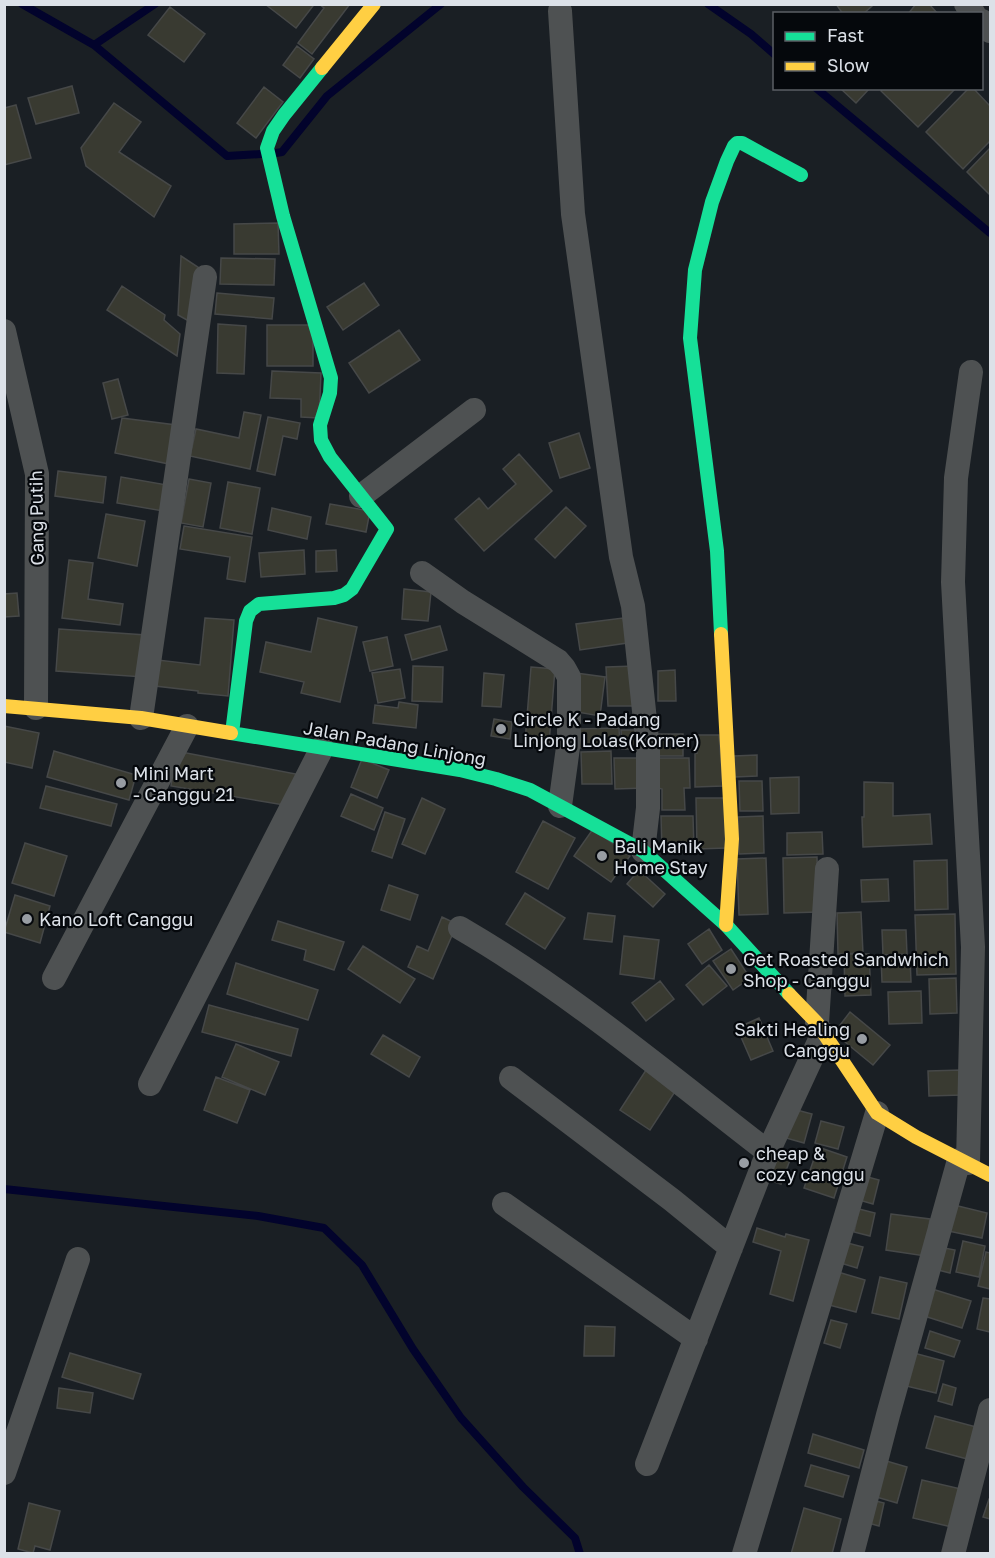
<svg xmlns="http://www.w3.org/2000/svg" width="995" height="1558" font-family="'Golos Text',sans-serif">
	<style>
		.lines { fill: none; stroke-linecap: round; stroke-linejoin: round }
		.stream { stroke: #02032c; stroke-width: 8 }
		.building { fill: #393a31; stroke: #464848; stroke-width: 1.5 }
		.street { stroke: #4e5152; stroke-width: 24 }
		.fast { stroke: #16e098; stroke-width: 14 }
		.slow { stroke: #ffcf43; stroke-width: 14 }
		.poi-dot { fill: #989da3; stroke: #05080c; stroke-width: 2 }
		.labels { text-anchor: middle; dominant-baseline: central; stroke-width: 4.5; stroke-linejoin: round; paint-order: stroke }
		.street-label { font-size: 18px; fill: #dce1e8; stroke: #05080c }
		.poi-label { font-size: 18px; fill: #dce1e8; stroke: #05080c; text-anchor: start }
	</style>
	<rect width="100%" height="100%" fill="#1a1f24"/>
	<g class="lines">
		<path class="stream" d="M22 4 94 45 227 156 261 154
			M708 4 751 34 774 54
			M94 45 155 4
			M816 88 990 233
			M276 153 282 152 327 96 441 4
			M4 1189 258 1216 324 1228 362 1265 413 1349 461 1418 523 1487 575 1538 580 1554"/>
	</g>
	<path class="building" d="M265 4H312L313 6 296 28Z
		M319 4H350L312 54 298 43 324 8Z
		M836 4H871L872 6 863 14H843Z
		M916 4H929L938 14H908Z
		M170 7 205 34 184 62 148 35Z
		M297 46 314 59 300 78 283 65Z
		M72 86 79 113 36 124 28 98Z
		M264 87 283 102 256 138 237 123Z
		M840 88H870L856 103Z
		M883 88H956L918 127 881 91Z
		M969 88H973L990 106V141L963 169 926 132Z
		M114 103 141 122 119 152 171 186 154 217 86 166 81 148Z
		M16 105 31 158 4 165V108Z
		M990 148V195L967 172Z
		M278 223 279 254H234V224Z
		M181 256 204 271 196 325 178 315Z
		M221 258 275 259 274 285 220 284Z
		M364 283 379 305 343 330 327 307Z
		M122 286 165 315 164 320 180 334 177 356 107 310Z
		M217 293 274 298 272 319 215 314Z
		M218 324 246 326 244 374 217 373Z
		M267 325H313V366H267Z
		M399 330 420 360 369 393 349 363Z
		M272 371 321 373 319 418 301 417V399L270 398Z
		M118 379 128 415 112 419 103 383Z
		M244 412 261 415 250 469 190 456 196 429 239 438Z
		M268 417 300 423 297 439 283 436 275 475 257 471Z
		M122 418 176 425 169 464 115 453Z
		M579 433 590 468 560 478 549 443Z
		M519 454 552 491 484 551 455 519 479 498 488 509 516 484 503 469Z
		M58 471 106 477 103 503 55 496Z
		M121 477 167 485 163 511 117 503Z
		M189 479 211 483 203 527 181 523Z
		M228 482 260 488 252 534 220 528Z
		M330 504 370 511 366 532 326 524Z
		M566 507 586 526 555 558 535 539Z
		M272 508 311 517 307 539 268 530Z
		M106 514 145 521 137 566 98 558Z
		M184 526 252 537 245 582 227 579 230 557 180 549Z
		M304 550 305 574 261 577 259 553Z
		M336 550 337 571 316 572V551Z
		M69 560 93 563 88 599 123 604 120 625 62 618Z
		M404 589 431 592 428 621 402 619Z
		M17 593 19 616 4 617V594Z
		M205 618 234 620 228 696 198 693V691L155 686 158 660 200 665Z
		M318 618 357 627 340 702 301 693 304 682 260 672 266 642 311 652Z
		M623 618 627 643 580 650 576 624Z
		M440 626 447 650 412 660 405 635Z
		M59 629 146 635 144 677 56 671Z
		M387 637 393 666 370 671 363 642Z
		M413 666 443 667 442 702 412 701Z
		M635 666 637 706H608L606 667Z
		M531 667 555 669 549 744 525 742Z
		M400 669 405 698 378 703 372 673Z
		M675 670 676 701H658V671Z
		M484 673 504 675 501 707 482 706Z
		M576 673 605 677 600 716 571 711Z
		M399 702 418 705 416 728 373 723 375 705 398 708Z
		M494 719 512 722 510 739 491 736Z
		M4 726 39 733 32 768 4 762Z
		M619 728 620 747 579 748 578 729Z
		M621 730H644L645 749H622Z
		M659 734H683V756H659Z
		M696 735H719L723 786 695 787V752L697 753Z
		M54 751 136 775 129 800 47 777Z
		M176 751 306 776 290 806 171 786Z
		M611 751 612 784H582L581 752Z
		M757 755V776L735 777 734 756Z
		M614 758H644L645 788 615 789Z
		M657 758H689L690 788H684L685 810H662V789L658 788Z
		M362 759 389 770 377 798 351 787Z
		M799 777V813L771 814 770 778Z
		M739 781H762L763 811H740Z
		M864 782 893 783V816L930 814 932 844 863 847 862 817H864Z
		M46 786 117 804 111 826 40 808Z
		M351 794 383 808 374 830 341 816Z
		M422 798 445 809 425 854 402 844Z
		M696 798H724L726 848 697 849Z
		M385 812 405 819 392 858 372 851Z
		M661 816H693L694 849 662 850Z
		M763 816 764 853 739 854 738 817Z
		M543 821 575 838 548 889 516 872Z
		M593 829 630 856 611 882 574 856Z
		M822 832 823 854 787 855V833Z
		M25 843 67 856 54 896 12 883Z
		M817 857 818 912 784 913 783 858Z
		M766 858 768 914 739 915 737 859Z
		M947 860 948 909 915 910 914 861Z
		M639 870 665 894 653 907 627 884Z
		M888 879 889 901 862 902 861 880Z
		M389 885 418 895 410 920 381 910Z
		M525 893 565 918 545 949 506 924Z
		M15 895 50 906 40 943 4 932Z
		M861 912 863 953 838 954 837 913Z
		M588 913 615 916 612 942 584 939Z
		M955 914 956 974 917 975 915 915Z
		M442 917 457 924 433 979 408 967 417 946 428 951Z
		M278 921 344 942 334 970 304 960 306 950 272 940Z
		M709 929 722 950 702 964 688 944Z
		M882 930H906L907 954 883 955Z
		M624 936 659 940 654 979 620 974Z
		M363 946 415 979 400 1003 348 969Z
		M731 949 750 978 733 990 713 961Z
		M844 954H869L871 995 845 996Z
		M910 956 911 982H882L881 957Z
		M236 963 318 990 308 1020 227 994Z
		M709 965 727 986 703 1005 686 985Z
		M956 978 957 1013 930 1014 929 979Z
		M660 981 674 999 646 1021 632 1003Z
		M921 991 922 1023 889 1024 888 992Z
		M209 1005 298 1029 291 1056 202 1032Z
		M850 1012 890 1045 873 1065 834 1033Z
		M759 1018 773 1051 751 1060 737 1028Z
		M383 1035 420 1057 409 1077 371 1054Z
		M236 1044 279 1062 265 1095 222 1077Z
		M648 1067 678 1087 650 1130 620 1110Z
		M962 1070V1095L929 1096 928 1071Z
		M216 1077 250 1090 237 1123 204 1110Z
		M793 1109 812 1114 804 1143 786 1138Z
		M821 1121 844 1127 838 1149 815 1143Z
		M818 1147 847 1157 834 1198 804 1188Z
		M774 1155 790 1160 781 1184 765 1179Z
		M864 1176 879 1180 873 1204 859 1200Z
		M954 1205 987 1213 982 1238 948 1231Z
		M859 1209 875 1213 870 1236 854 1232Z
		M891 1214 930 1219 925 1256 886 1250Z
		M757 1228 785 1237 786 1234 809 1240 793 1301 770 1294 781 1251 753 1242Z
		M840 1241 863 1247 857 1268 834 1261Z
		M963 1241 985 1246 979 1277 956 1272Z
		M939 1247 955 1250 950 1273 934 1269Z
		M986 1252 990 1253V1289L978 1286Z
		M838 1272 865 1280 856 1312 829 1305Z
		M880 1277 907 1283 899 1319 872 1313Z
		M929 1288 971 1301 962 1328 921 1315Z
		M983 1298 990 1299V1332L977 1329Z
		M831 1320 847 1324 840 1348 824 1343Z
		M585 1326 615 1327 614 1356H584Z
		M930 1331 960 1341 954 1357 925 1348Z
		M910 1352 944 1361 936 1393 902 1385Z
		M70 1353 141 1374 133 1399 62 1377Z
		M943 1384 956 1388 952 1405 938 1401Z
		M59 1388 93 1393 90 1413 57 1408Z
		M935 1416 980 1428 971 1460 926 1448Z
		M813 1434 864 1450 859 1468 808 1453Z
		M883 1460 907 1467 897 1503 873 1496Z
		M811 1465 849 1476 843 1497 805 1486Z
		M922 1480 961 1489 952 1527 913 1518Z
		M989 1499H990V1519L983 1517Z
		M872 1500 884 1503 879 1526 868 1523Z
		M29 1503 60 1511 50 1550 35 1546 33 1553 18 1549Z
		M804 1508 841 1519 832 1554H791Z"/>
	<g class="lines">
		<path class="street" d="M966 4 974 14
			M560 11 573 214 621 557 633 606 648 749V808L643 851
			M982 21 990 31
			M4 331 37 474 36 708
			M361 496 474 410
			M422 573 463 602 558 661 564 668 569 677V740L560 806
			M141 718 205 277
			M460 928C570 992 668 1075 768 1152
			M54 978 187 726
			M817 1023 827 869
			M511 1078 672 1200 731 1248
			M150 1084 322 748
			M968 1163 973 947 953 582 956 478 971 372
			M504 1204 696 1339
			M647 1464 768 1152 823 1033
			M4 1473 78 1259
			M744 1554 877 1113
			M852 1554 888 1415 959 1160
			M953 1554 990 1410"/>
		<path class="fast" d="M721 634 717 551 690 338 695 270 712 202 727 161 734 146 737 143H742L801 175
			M231 733 460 770 496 779 530 790 643 851 726 925 789 994
			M232 733 246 621 250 611 259 604 334 598 344 595 352 589 387 529 330 457 321 440 320 425 330 393 331 378 283 216 267 148 273 131 284 115 322 68"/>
		<path class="slow" d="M322 68 374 4
			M721 634 732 839 726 925
			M4 706 141 718 231 733
			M789 994 817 1023 877 1113 916 1137 990 1175"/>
	</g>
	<g class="poi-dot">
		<circle cx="501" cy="729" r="6"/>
		<circle cx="121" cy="783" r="6"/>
		<circle cx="602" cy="856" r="6"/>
		<circle cx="27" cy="919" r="6"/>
		<circle cx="731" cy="969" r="6"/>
		<circle cx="862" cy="1039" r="6"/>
		<circle cx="744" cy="1163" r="6"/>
	</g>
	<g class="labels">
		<g class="street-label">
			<text transform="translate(36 518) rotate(-91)">Gang Putih</text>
			<text transform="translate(395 743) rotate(10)">Jalan Padang Linjong</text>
		</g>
		<g class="poi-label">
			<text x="513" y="719">Circle K - Padang<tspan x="513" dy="21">Linjong Lolas(Korner)</tspan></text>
			<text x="133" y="773">Mini Mart<tspan x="133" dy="21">- Canggu 21</tspan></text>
			<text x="614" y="846">Bali Manik<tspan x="614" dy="21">Home Stay</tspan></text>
			<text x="39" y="919">Kano Loft Canggu</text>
			<text x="743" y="959">Get Roasted Sandwhich<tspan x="743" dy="21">Shop - Canggu</tspan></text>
			<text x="850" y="1029" text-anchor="end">Sakti Healing<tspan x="850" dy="21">Canggu</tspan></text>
			<text x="756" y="1153">cheap &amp;<tspan x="756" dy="21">cozy canggu</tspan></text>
		</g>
	</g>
	<rect width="995" height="1558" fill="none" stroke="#dce1e8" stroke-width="12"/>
	<rect x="773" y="12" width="210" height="78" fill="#05080c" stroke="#5b5f64" stroke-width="1.5"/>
	<rect x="785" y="32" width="30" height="9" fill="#16e098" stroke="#5b5f64" stroke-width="1.5"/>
	<text x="827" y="42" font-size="18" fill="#dce1e8">Fast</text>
	<rect x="785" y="62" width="30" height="9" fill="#ffcf43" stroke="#5b5f64" stroke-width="1.5"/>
	<text x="827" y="72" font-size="18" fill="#dce1e8">Slow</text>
</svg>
